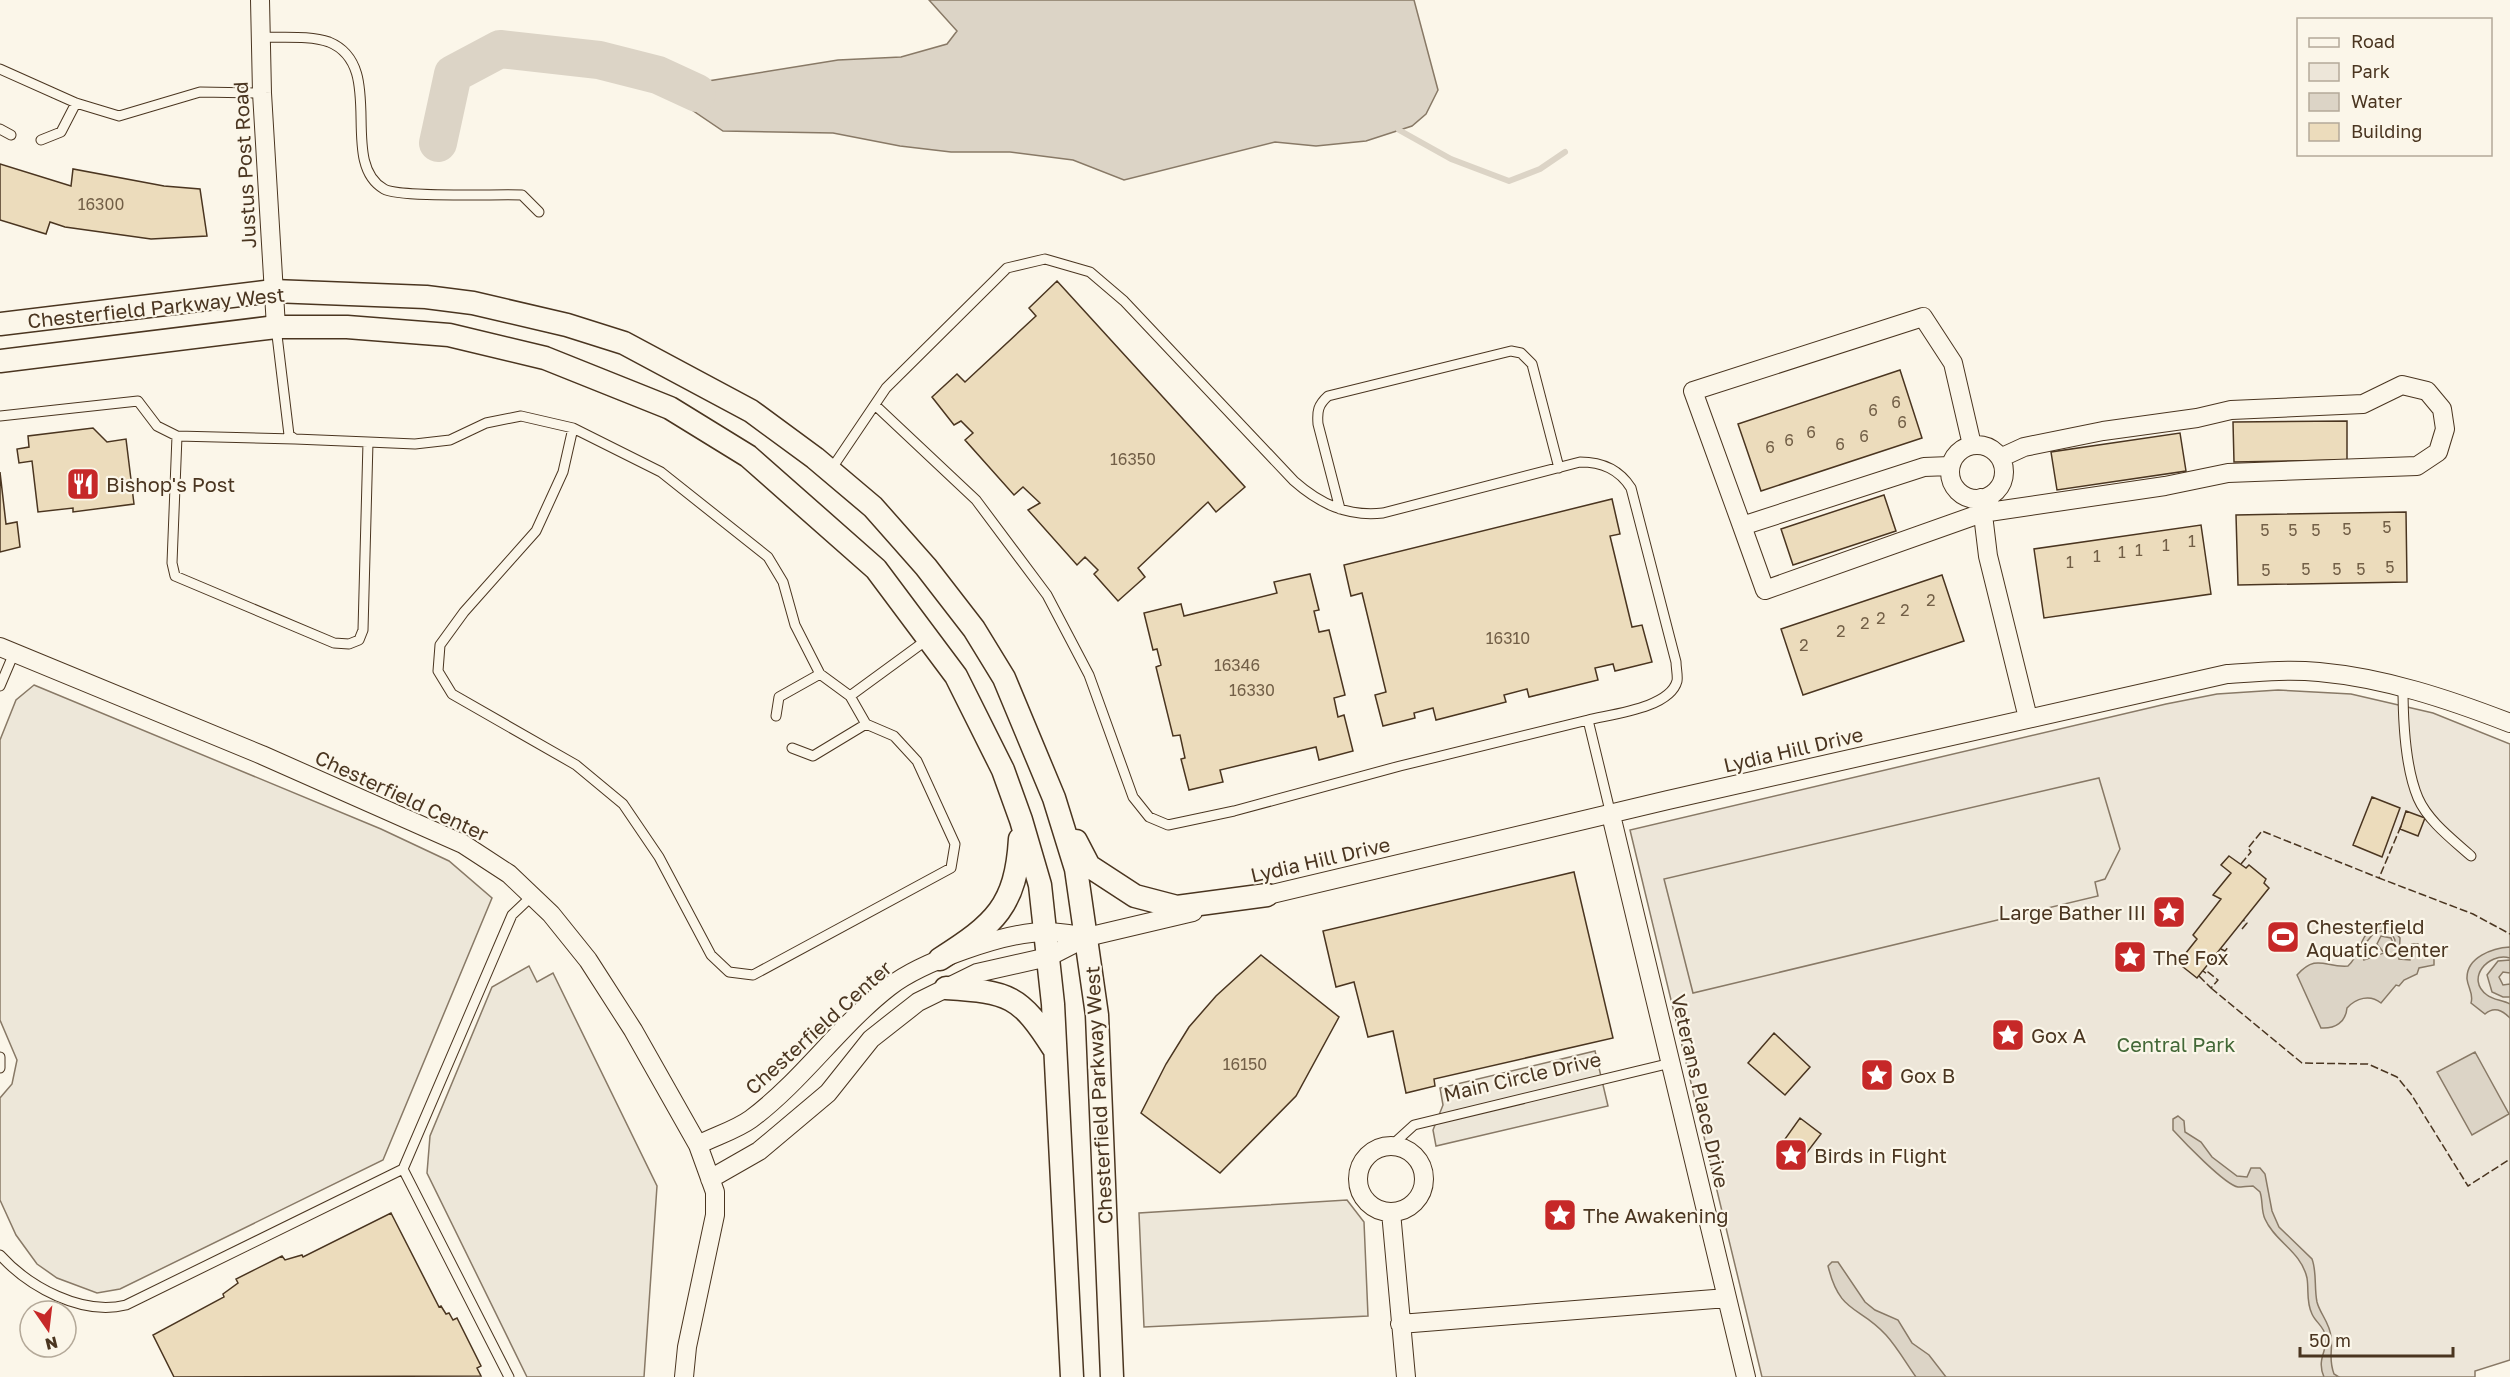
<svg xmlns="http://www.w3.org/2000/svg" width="2510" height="1377" font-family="'Golos Text',sans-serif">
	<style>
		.green { fill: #ede6d9; stroke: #887966; stroke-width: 1.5 }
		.parking { fill: #ede7d9; stroke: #887966; stroke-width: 1.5 }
		.water { fill: #dcd4c6; stroke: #887966; stroke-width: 1.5; fill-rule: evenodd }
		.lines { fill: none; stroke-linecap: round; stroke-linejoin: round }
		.stream { stroke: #dcd4c6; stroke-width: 6 }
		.river { stroke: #dcd4c6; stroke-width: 38 }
		.building { fill: #ecdcbc; stroke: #4a3520; stroke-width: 1.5 }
		.service-casing { stroke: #4a3520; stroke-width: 11 }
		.minor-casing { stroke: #4a3520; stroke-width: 20 }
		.tertiary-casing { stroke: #4a3520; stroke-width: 25 }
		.service { stroke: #fbf6e9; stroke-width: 9 }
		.minor { stroke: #fbf6e9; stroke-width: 18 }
		.tertiary { stroke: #fbf6e9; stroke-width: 22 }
		.fence { stroke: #4a3520; stroke-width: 1.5; stroke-dasharray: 8 3; stroke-linecap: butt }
		.labels { text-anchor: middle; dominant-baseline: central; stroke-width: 4.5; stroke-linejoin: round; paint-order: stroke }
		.number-label { font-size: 16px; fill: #725f47 }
		.street-label { font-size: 20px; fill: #4a3520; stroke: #fbf6e9 }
		.poi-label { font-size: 20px; fill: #4a3520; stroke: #fbf6e9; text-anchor: start }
		.park-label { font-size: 20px; fill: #436837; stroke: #fbf6e9 }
	</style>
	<rect width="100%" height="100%" fill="#fbf6e9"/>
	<path class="green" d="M2278 690 2351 694 2433 713 2510 744V1360L2475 1371V1377H1762L1630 830 2166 704 2217 694Z"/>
	<path class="parking" d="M34 685 381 829 449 861 492 898 383 1160 120 1289 97 1293 57 1278 37 1264 16 1235 0 1200V1098L12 1084 17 1060 0 1020V740L16 700Z
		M2099 778 2120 849 2105 879 2095 882 2098 896 1693 993 1664 879Z
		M529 966 537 982 553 973 657 1186 644 1377H527L427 1173 430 1136 492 987Z
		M1595 1051 1608 1106 1436 1146 1433 1130 1443 1105 1440 1088Z
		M1347 1200 1364 1222 1368 1316 1144 1327 1139 1213Z"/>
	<path class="water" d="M929 0H1414L1438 90 1426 114 1412 126 1366 141 1316 146 1275 142 1124 180 1073 160 1010 152H951L900 146 833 133 723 131 689 108 702 82 838 60 901 57 947 44 957 31Z
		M2389 925 2400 938 2399 959 2410 960 2412 944H2418L2419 948 2434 946V965L2419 968 2417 974 2404 980 2399 986 2396 985 2381 1003C2370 994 2356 998 2347 1008 2346 1022 2335 1029 2321 1028L2297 975C2317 953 2325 968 2348 966 2366 950 2355 927 2389 925ZM2382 931 2391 932 2395 940 2394 946 2391 938 2381 936 2377 944 2384 953 2364 960V945L2374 933Z
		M2510 947V958C2488 952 2465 979 2487 995 2493 1000 2503 1000 2510 1004V1018C2502 1010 2494 1006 2485 1014L2471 1003C2474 994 2468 988 2467 979 2466 957 2493 948 2510 947Z
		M2510 960V973L2503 972 2499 977 2503 985 2510 984V997H2503L2492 992 2487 975 2498 961Z
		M2475 1052 2509 1114 2472 1135 2437 1072Z
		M2178 1116 2184 1121 2185 1132 2201 1142 2212 1157 2237 1176 2247 1177 2251 1168H2260L2265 1174 2272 1211 2279 1227 2312 1259C2317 1272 2314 1288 2317 1302 2320 1314 2330 1323 2331 1337 2333 1352 2328 1358 2334 1374L2339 1377H2324C2316 1359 2328 1350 2326 1337 2324 1326 2316 1323 2312 1314 2306 1302 2309 1291 2307 1278 2301 1251 2275 1242 2265 1219 2261 1211 2263 1200 2260 1192L2253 1186C2249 1186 2242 1187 2238 1187 2225 1185 2183 1141 2173 1130V1119Z
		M1832 1262H1838L1865 1302 1875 1310 1898 1320 1912 1343 1929 1355 1946 1377H1916C1906 1363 1897 1347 1886 1335 1859 1305 1840 1315 1828 1266Z"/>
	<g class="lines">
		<path class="stream" d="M1399 130 1451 159 1509 181 1540 169 1565 152"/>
		<path class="river" d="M438 143 453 74 500 49 599 60 658 75 697 93"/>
	</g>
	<path class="building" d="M0 164 71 186 73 169 164 186 200 189 207 236 151 239 65 227 50 222 46 234 0 220Z
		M1057 281 1245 487 1216 512 1208 502 1138 568 1145 577 1118 601 1094 574 1098 570 1085 557 1077 565 1028 510 1040 503 1023 487 1014 495 965 440 973 433 961 421 954 425 932 397 957 374 965 382 1036 316 1029 308Z
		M1900 370 1922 438 1761 491 1738 424Z
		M2347 421V460L2234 462 2233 422Z
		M93 428 107 442 126 439 134 504 73 512V508L38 512 32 461 19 463 17 449 29 447 28 436Z
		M2180 433 2186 471 2057 490 2051 452Z
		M0 472 6 524 17 522 20 547 0 552Z
		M1884 495 1896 531 1793 565 1781 529Z
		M1612 499 1620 534 1610 536 1632 627 1642 625 1652 662 1615 671 1613 664 1595 668 1598 680 1529 697 1527 689 1504 695 1506 702 1436 720 1433 708 1414 713 1415 718 1383 726 1375 695 1386 692 1362 593 1351 596 1344 565Z
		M2406 512 2407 582 2238 585 2236 515Z
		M2201 525 2211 594 2044 618 2034 549Z
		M1310 574 1319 610 1314 611 1319 632 1329 630 1345 695 1334 698 1338 717 1344 715 1353 751 1319 760 1316 747 1220 770 1223 782 1189 790 1181 759 1185 758 1180 735 1173 736 1156 667 1161 665 1157 649 1153 650 1144 613 1181 604 1184 616 1277 593 1274 582Z
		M1942 575 1964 641 1803 695 1781 629Z
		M2372 797 2400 808 2382 857 2353 845Z
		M2406 811 2425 818 2418 836 2400 829Z
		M2229 856 2246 868 2249 865 2266 879 2264 883 2269 888 2197 978 2178 963 2197 939 2193 935 2221 899 2213 895 2231 873 2221 865Z
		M1574 872 1613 1038 1434 1079 1435 1086 1406 1093 1393 1031 1368 1037 1354 982 1336 987 1323 931Z
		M1261 955 1339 1017 1296 1096 1220 1173 1141 1113 1166 1064 1189 1027 1216 996Z
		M1774 1033 1810 1067 1785 1095 1748 1063Z
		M1800 1118 1821 1134 1805 1155 1785 1139Z
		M391 1213 439 1307 441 1306 446 1314 449 1313 453 1320 457 1318 481 1366 477 1368 481 1376 174 1377 153 1335 224 1297 223 1294 238 1283 236 1279 282 1256 285 1260 302 1255 303 1257Z"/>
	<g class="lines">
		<defs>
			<path id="service" d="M261 37C282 38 310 35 329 42 388 66 337 162 384 189 400 198 497 194 522 195L539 212
				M0 69 76 103 119 116 200 92 262 93
				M0 129 11 135
				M41 140 61 132 76 103
				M875 405 976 500 1047 595 1089 675 1133 797 1149 817 1168 825 1234 811 1400 766 1588 720
				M0 416 138 401 157 426 177 436 295 439
				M573 428 661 472 768 557 783 582 795 625 820 674 850 696
				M177 436 172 563 175 576 334 643 349 644 359 640 363 630 368 442 295 439 289 435 276 327
				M368 442 415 444 450 440 486 423 521 416 573 428 563 472 536 531 464 612 440 645 438 671 452 694 576 765 623 804 659 857 711 955 729 972 753 975 951 868 955 844 917 761 894 736 866 724 850 696 928 639
				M830 471 886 388 994 281 1007 268 1045 259 1090 272 1124 301 1294 481C1320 504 1348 517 1383 513L1580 462C1602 462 1619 469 1631 488L1676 662C1676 668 1678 676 1677 681 1670 708 1612 714 1588 720L1611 815
				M1340 509 1318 424C1317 411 1318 405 1328 396L1511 351 1521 353 1532 364 1559 468
				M0 686 14 653
				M2403 687C2403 720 2405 767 2418 798 2428 821 2452 839 2471 856
				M776 716 779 697 820 674
				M792 748 813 756 866 724
				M0 1057V1068
				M1391 1146 1414 1125 1671 1063
				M403 1169 509 1377
				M0 1255C29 1287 82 1316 126 1305L403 1169 512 915 532 896"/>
			<path id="minor" d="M260 0 262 93 276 327
				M1950 472a27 27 0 1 1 54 0a27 27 0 1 1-54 0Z
				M1950 466 1924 467 1742 526 1693 391 1923 317 1953 363 1972 445
				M1981 498 1988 556 2028 718
				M1742 526 1765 590 1982 513 2165 486 2228 473 2417 466 2438 452 2445 429 2442 409 2427 391 2402 385 2363 404 2231 410 2197 418 2103 431 2024 447 2000 458
				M0 647 262 755 463 844 509 874 551 914 588 960 633 1030 698 1145 715 1192V1215L687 1347 684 1377
				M1611 815 1746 1377
				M1255 898 1668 800 2227 674C2257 672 2288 669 2319 672 2385 678 2448 699 2510 723
				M698 1145C715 1136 736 1130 751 1119 802 1081 839 1026 889 987 921 962 1005 932 1046 932 1060 932 1074 935 1087 937
				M1358 1179a33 33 0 1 1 66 0a33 33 0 1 1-66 0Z
				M710 1179 759 1151 828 1093 871 1039 918 1002 977 973 1048 957 1087 937 1193 912
				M1391 1212 1406 1377
				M1400 1324 1727 1298"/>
			<path id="tertiary" d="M0 324 273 291 426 297 473 303 567 325 624 343 751 411 815 458 873 507 926 567 974 629 1004 678 1054 798 1076 869 1097 1015 1112 1377
				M0 361 276 327H347L449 335 545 358 670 408 748 456 876 569 956 676 1003 770 1021 820 1040 885 1053 1004 1072 1377
				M1076 841 1089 866 1135 896 1177 907 1267 895
				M940 959C995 924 1016 906 1020 839
				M946 988C1009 992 1020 995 1054 1049"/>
		</defs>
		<use href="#service" class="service-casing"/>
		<use href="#minor" class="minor-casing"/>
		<use href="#tertiary" class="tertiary-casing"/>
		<use href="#service" class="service"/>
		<use href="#minor" class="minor"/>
		<use href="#tertiary" class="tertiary"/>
		<path class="fence" d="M2401 826 2379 878 2473 914 2510 934
			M2241 864 2251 852 2248 848 2262 831 2379 878
			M2242 929 2247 923 2243 920
			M2221 949 2225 951 2229 946
			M2199 976 2211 988 2218 980 2208 972 2207 974 2203 971
			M2211 988 2302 1063 2368 1064 2397 1077 2411 1094 2468 1186 2510 1159"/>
	</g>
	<defs>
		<symbol id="restaurant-square" viewBox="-11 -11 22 22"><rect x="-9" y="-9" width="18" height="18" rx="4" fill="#c62828" stroke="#fbf6e9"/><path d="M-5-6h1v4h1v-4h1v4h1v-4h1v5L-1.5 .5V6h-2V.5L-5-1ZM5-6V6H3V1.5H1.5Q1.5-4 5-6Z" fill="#fff"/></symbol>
		<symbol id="sight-square" viewBox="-11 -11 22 22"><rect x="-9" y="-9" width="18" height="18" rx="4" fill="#c62828" stroke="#fbf6e9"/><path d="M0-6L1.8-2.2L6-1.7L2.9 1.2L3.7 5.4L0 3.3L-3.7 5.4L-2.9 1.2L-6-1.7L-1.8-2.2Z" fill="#fff"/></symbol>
		<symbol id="stadium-square" viewBox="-11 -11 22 22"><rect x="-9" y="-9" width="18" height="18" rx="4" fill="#c62828" stroke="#fbf6e9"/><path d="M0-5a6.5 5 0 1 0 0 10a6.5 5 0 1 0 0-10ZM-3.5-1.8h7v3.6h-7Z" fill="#fff"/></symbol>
	</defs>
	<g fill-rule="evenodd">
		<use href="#restaurant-square" x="64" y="465" width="38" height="38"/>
		<use href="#sight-square" x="2150" y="893" width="38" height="38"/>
		<use href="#stadium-square" x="2264" y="918" width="38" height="38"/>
		<use href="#sight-square" x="2111" y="938" width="38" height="38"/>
		<use href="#sight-square" x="1989" y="1016" width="38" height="38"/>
		<use href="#sight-square" x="1858" y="1056" width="38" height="38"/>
		<use href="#sight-square" x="1772" y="1136" width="38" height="38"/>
		<use href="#sight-square" x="1541" y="1196" width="38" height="38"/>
	</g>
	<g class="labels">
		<g class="number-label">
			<text x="101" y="204">16300</text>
			<text x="1896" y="402">6</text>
			<text x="1873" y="410">6</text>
			<text x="1902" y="422">6</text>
			<text x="1811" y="432">6</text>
			<text x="1864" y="436">6</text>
			<text x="1789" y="440">6</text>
			<text x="1840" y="444">6</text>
			<text x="1770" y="447">6</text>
			<text x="1133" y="459">16350</text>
			<text x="2387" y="527">5</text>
			<text x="2347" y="529">5</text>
			<text x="2265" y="530">5</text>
			<text x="2293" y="530">5</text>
			<text x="2316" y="530">5</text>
			<text x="2192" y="541">1</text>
			<text x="2166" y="545">1</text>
			<text x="2139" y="550">1</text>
			<text x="2122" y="552">1</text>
			<text x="2097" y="556">1</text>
			<text x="2070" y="562">1</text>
			<text x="2390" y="567">5</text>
			<text x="2306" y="569">5</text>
			<text x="2337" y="569">5</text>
			<text x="2361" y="569">5</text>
			<text x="2266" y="570">5</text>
			<text x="1931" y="600">2</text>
			<text x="1905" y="610">2</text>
			<text x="1881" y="618">2</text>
			<text x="1865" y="623">2</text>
			<text x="1841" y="631">2</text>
			<text x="1508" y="638">16310</text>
			<text x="1804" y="645">2</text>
			<text x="1237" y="665">16346</text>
			<text x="1252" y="690">16330</text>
			<text x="1245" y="1064">16150</text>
		</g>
		<g class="street-label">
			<text transform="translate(244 165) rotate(-93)">Justus Post Road</text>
			<text transform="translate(156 307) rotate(-6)">Chesterfield Parkway West</text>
			<text transform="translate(1793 749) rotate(-13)">Lydia Hill Drive</text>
			<text transform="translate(402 795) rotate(25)">Chesterfield Center</text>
			<text transform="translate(1320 859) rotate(-13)">Lydia Hill Drive</text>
			<text transform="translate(818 1027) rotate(-42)">Chesterfield Center</text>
			<text transform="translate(1522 1076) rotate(-13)">Main Circle Drive</text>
			<text transform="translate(1701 1091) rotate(77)">Veterans Place Drive</text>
			<text transform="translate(1098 1095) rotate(-93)">Chesterfield Parkway West</text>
		</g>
		<g class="poi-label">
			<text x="106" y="484">Bishop's Post</text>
			<text x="2146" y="912" text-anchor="end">Large Bather III</text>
			<text x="2306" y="926">Chesterfield<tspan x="2306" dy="23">Aquatic Center</tspan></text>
			<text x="2153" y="957">The Fox</text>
			<text x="2031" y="1035">Gox A</text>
			<text x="1900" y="1075">Gox B</text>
			<text x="1814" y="1155">Birds in Flight</text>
			<text x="1583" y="1215">The Awakening</text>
		</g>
		<g class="park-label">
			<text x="2176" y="1044">Central Park</text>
		</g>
	</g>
	<rect x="2297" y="18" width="195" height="138" fill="#fbf6e9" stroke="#b4a999" stroke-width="1.5"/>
	<rect x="2309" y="38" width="30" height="9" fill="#fbf6e9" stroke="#b4a999" stroke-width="1.5"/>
	<text x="2351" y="48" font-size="18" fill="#4a3520">Road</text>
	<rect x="2309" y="63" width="30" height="18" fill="#ede6d9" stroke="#b4a999" stroke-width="1.5"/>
	<text x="2351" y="78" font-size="18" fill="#4a3520">Park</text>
	<rect x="2309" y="93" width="30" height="18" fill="#dcd4c6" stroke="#b4a999" stroke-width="1.5"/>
	<text x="2351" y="108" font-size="18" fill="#4a3520">Water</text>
	<rect x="2309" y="123" width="30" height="18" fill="#ecdcbc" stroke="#b4a999" stroke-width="1.5"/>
	<text x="2351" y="138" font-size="18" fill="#4a3520">Building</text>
	<g transform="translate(48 1329) rotate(166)"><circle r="28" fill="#fbf6e9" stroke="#b4a999" stroke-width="1.5"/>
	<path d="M0-4.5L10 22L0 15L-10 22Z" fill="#c62828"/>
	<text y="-9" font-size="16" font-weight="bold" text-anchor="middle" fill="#4a3520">N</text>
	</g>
	<path d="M2300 1347v9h153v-9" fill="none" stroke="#4a3520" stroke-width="3"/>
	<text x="2309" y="1347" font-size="18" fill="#4a3520" stroke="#fbf6e9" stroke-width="4.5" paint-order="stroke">50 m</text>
</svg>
